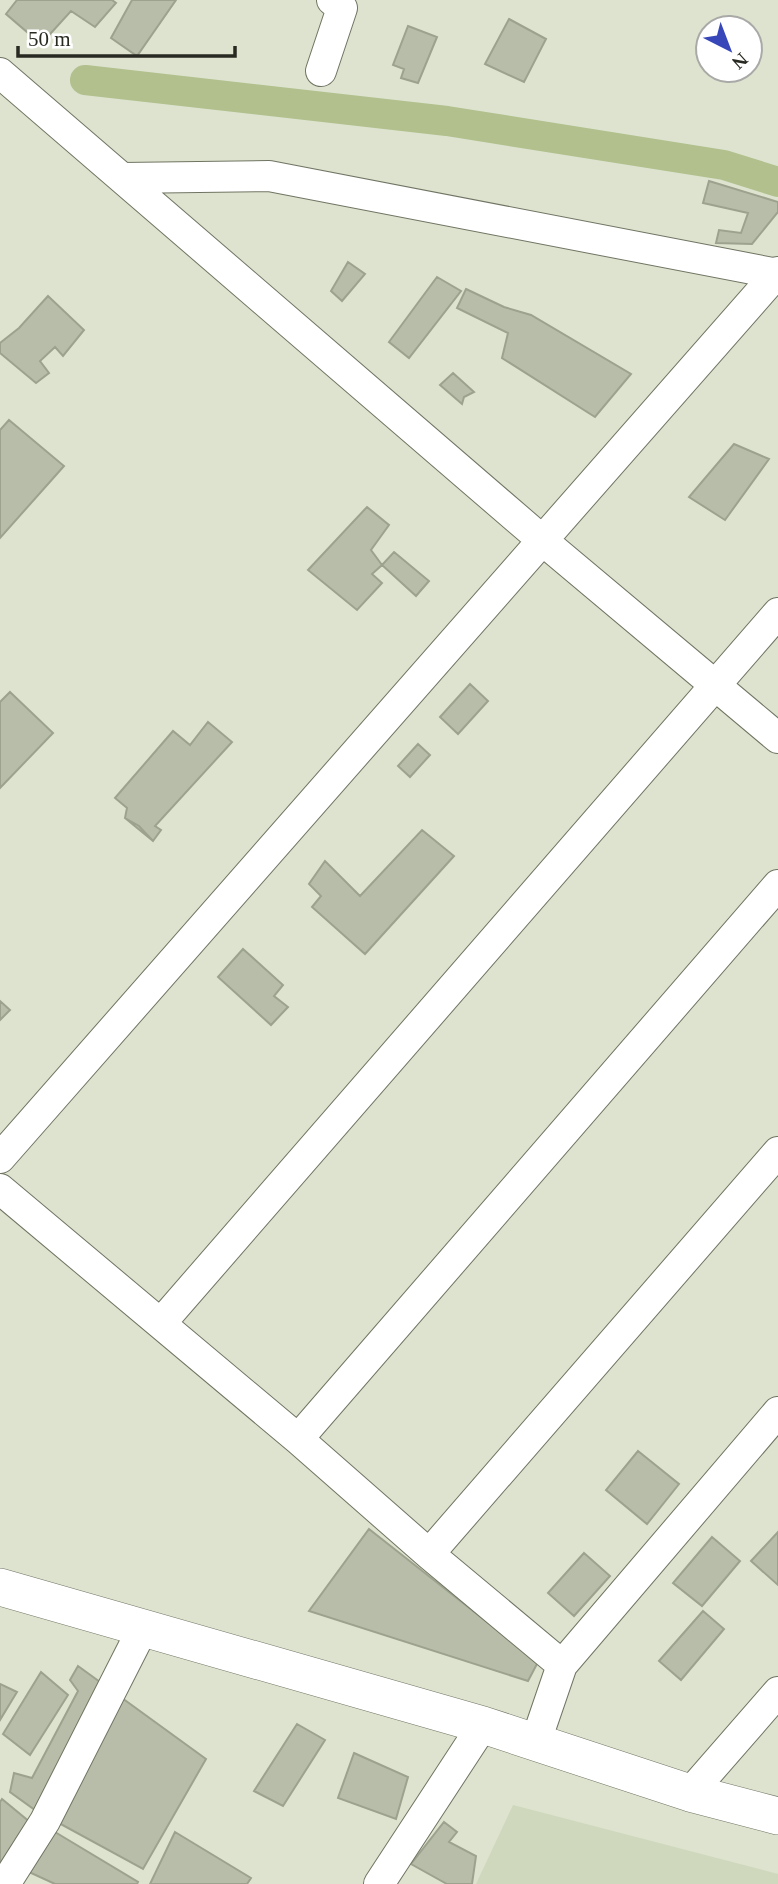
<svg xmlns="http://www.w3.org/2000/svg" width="778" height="1884" font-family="Georgia,serif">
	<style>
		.built { fill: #cfd8bc }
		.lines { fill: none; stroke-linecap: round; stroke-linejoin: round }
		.canal { stroke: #b1c08d; stroke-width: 30 }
		.building { fill: #b7bda9; stroke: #9ca28e; stroke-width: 2 }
		.minor-casing { stroke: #707563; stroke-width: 32 }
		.major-casing { stroke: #707563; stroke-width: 38 }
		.minor { stroke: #fff; stroke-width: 30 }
		.major { stroke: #fff; stroke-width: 37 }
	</style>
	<rect width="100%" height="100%" fill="#dde3cf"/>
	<path class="built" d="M513 1805 778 1874V1884H476Z"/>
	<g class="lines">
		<path class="canal" d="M85 80 447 121 724 165 778 182"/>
	</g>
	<path class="building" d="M17 0H112L116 3 95 27 71 11 41 44 6 14Z
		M132 0H176L137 56 111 38Z
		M509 19 546 39 524 82 485 64Z
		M408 26 437 37 418 83 401 78 404 69 393 65Z
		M709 181 778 202V212L752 244 716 243 719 230 741 233 748 213 703 203Z
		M348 262 365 274 342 301 331 291Z
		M437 277 461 291 409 358 389 342Z
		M466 289 504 307 531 315 631 374 595 417 502 358 508 333 457 308Z
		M48 296 84 330 63 356 55 347 40 361 49 373 36 383 0 353V343L19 328Z
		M453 373 474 392 464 397 462 404 440 385Z
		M9 420 64 466 0 538V430Z
		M734 444 769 459 725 520 689 497Z
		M367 507 389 525 371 550 382 565 372 574 382 583 357 610 308 570Z
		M394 552 429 581 416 596 382 565Z
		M470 684 488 701 458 734 440 717Z
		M10 692 53 733 0 788V702Z
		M208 722 232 742 155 826 161 830 153 841 139 826 125 818 127 808 115 798 173 731 190 745Z
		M418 744 430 755 410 777 398 766Z
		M125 818 139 826 153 841Z
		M422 830 454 856 365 954 312 907 321 896 309 884 325 861 360 896Z
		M243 949 283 985 274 996 288 1007 271 1025 218 977Z
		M0 1001 10 1010 0 1020Z
		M638 1451 679 1484 647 1524 606 1490Z
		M369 1529 538 1662 528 1681 309 1611Z
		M778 1532V1585L751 1561Z
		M712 1537 740 1561 702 1606 673 1583Z
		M584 1553 610 1576 574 1616 548 1593Z
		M703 1611 724 1629 681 1680 659 1661Z
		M78 1666 122 1698 35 1810 10 1792 14 1773 32 1778 78 1691 70 1680Z
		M41 1672 68 1695 30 1755 3 1734Z
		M0 1684 17 1692 0 1720Z
		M122 1698 206 1759 143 1869 57 1822Z
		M297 1724 325 1740 283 1806 254 1791Z
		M354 1753 408 1777 396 1819 338 1798Z
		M2 1799 31 1823 0 1866V1802Z
		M444 1822 457 1832 449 1842 476 1856 472 1884H447L411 1864Z
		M55 1832 138 1882 137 1884H55L29 1872Z
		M175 1832 251 1878 247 1884H150Z"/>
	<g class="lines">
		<defs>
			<path id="minor" d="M321 71 342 8 332 0
				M0 73 542 540 778 738
				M123 178 269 176 778 274
				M0 1158 778 272
				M0 1189 298 1439 429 1554 562 1665 536 1741
				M161 1323 778 613
				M298 1439 778 885
				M429 1554 778 1152
				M562 1665 778 1412
				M690 1793 778 1692
				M5 1884 45 1821 143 1628
				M379 1884 483 1725"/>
			<path id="major" d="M0 1587 483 1725 690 1793 778 1816"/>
		</defs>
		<use href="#minor" class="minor-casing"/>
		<use href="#major" class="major-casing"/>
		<use href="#minor" class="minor"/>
		<use href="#major" class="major"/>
	</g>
	<g transform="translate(729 49) rotate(138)"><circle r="33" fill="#ffffff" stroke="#a9aaa7" stroke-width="2"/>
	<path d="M0-5L12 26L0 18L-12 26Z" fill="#3747ba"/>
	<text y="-10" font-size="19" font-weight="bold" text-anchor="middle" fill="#282a22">N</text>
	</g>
	<path d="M18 46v10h217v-10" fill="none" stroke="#282a22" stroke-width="3.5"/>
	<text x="28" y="46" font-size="21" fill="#282a22" stroke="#ffffff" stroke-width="5" paint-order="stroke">50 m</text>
</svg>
